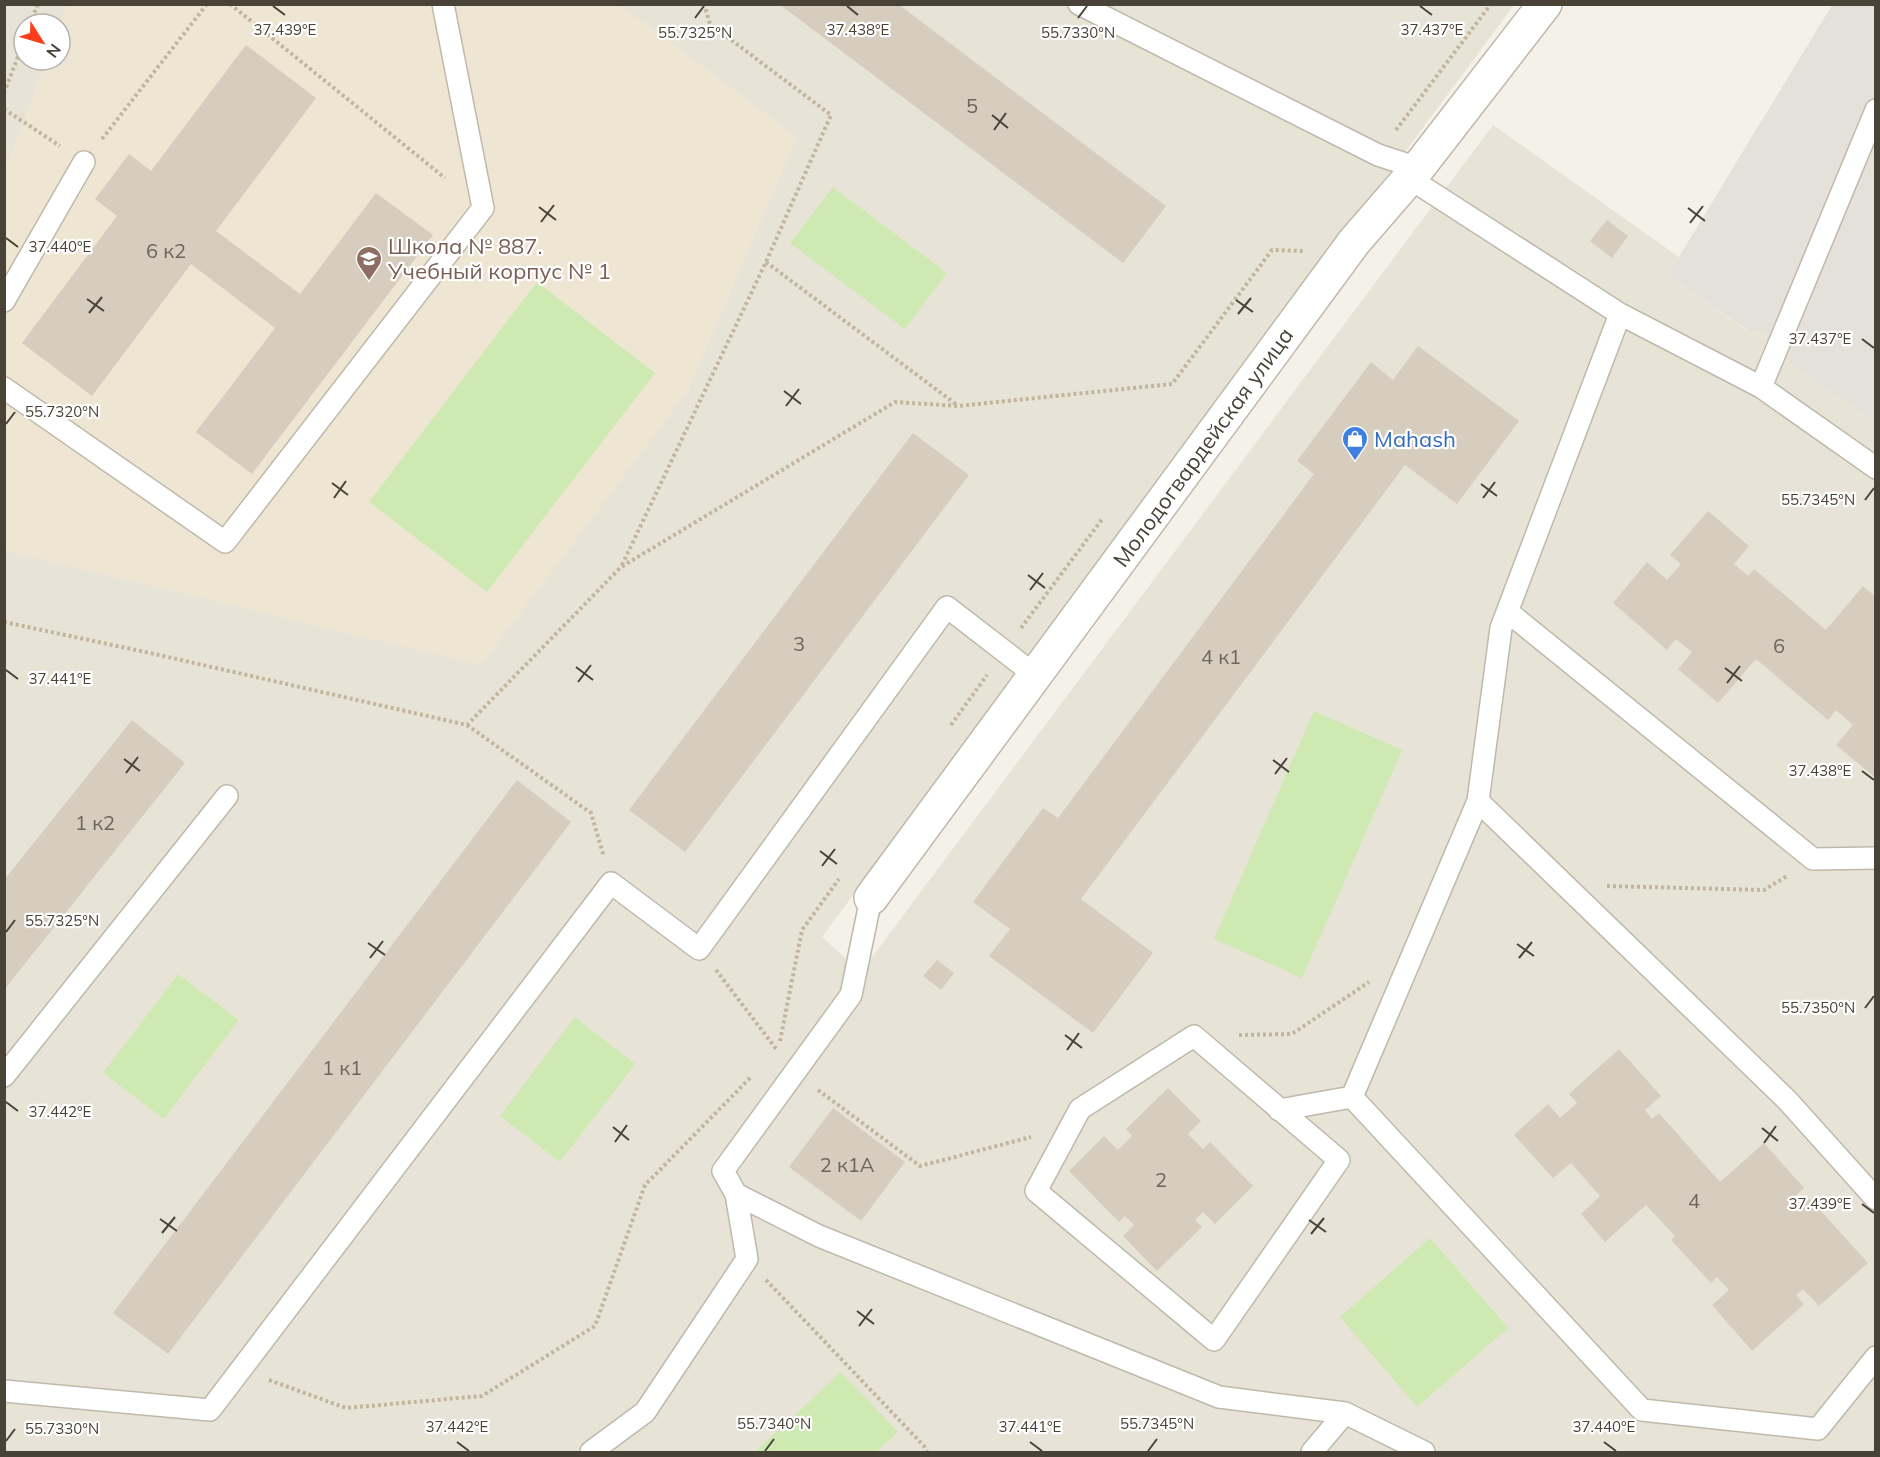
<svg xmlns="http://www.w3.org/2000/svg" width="1880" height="1457" font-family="Mulish,sans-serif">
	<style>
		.residential { fill: #e8e3d7; fill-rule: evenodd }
		.industrial { fill: #e4e0da }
		.education { fill: #eee6d3 }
		.green { fill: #cfe9b2 }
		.building { fill: #d6cdbe }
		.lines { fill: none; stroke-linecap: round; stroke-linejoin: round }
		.service-casing { stroke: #c0b9ab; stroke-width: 24 }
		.minor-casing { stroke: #c0b9ab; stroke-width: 36 }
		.path { stroke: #c2b59c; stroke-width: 4; stroke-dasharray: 3 3; stroke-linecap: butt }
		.service { stroke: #fff; stroke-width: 21 }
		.minor { stroke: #fff; stroke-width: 33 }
		.ticks { fill: none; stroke: #484237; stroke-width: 2 }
		.labels { text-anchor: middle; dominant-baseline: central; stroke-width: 4.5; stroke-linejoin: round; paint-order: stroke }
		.number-label { font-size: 20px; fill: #6c6559 }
		.education-label { font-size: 22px; fill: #785e54; stroke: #fff; text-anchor: start }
		.shop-label { font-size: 22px; fill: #366cbe; stroke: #fff; text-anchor: start }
		.street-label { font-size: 22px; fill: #484237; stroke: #fff }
		.ticks-label { font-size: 15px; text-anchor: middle; fill: #484237; stroke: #fff; stroke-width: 4.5; stroke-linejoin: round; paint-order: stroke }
	</style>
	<rect width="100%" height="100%" fill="#f4f1e9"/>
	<path class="residential" d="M5 5H1514L822 937 861 972 1493 125 1679 257 1668 275 1748 331 1766 332 1792 350 1791 364 1875 422V1452H5ZM24 24H60V60H24Z"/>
	<path class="industrial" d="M1832 5H1875V422L1791 364V350L1766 332 1749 331 1668 275Z"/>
	<path class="education" d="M67 4 620 5 797 137 688 391 481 665 5 551 4 174 46 60H60L59 24Z"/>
	<path class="green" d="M833 187 947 273 905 329 790 243Z
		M537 282 655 373 487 592 369 502Z
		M1314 711 1402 750 1302 978 1214 939Z
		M178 974 239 1020 164 1119 103 1073Z
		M575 1017 635 1064 560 1162 500 1116Z
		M1430 1238 1508 1328 1417 1407 1340 1317Z
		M841 1372 898 1432 876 1452H755Z"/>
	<path class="building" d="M779 4H898L1166 206 1123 263Z
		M246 45 316 98 216 231 300 294 376 193 433 235 252 474 196 432 275 328 191 264 92 396 22 343 117 216 95 199 129 154 151 171Z
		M1607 220 1628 236 1612 258 1590 241Z
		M1418 346 1519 421 1457 504 1405 465 1081 899 1153 953 1093 1033 989 956 1010 929 973 902 1043 808 1058 818 1314 474 1297 461 1371 362 1393 380Z
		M913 433 969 475 685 852 629 810Z
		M1708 511 1749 546 1734 564 1748 576 1754 569 1826 630 1863 586 1876 597V778L1836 745 1853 725 1836 710 1828 720 1756 659 1718 703 1678 669 1692 652 1676 639 1667 650 1613 603 1647 562 1667 580 1681 564 1670 555Z
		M132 720 185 763 4 990V880Z
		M517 780 571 822 168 1354 113 1313Z
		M937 960 954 973 941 990 923 976Z
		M1619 1049 1661 1096 1645 1110 1652 1119 1659 1113 1720 1182 1764 1143 1804 1188 1790 1201 1797 1210 1810 1199 1868 1263 1819 1306 1803 1289 1796 1295 1804 1304 1752 1351 1712 1305 1729 1290 1717 1277 1711 1283 1671 1240 1675 1236 1646 1205 1605 1242 1581 1214 1600 1196 1571 1163 1553 1178 1514 1135 1548 1104 1560 1118 1577 1103 1569 1094Z
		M1168 1088 1201 1121 1188 1134 1203 1149 1210 1142 1253 1186 1215 1224 1203 1212 1195 1220 1202 1227 1157 1271 1123 1236 1134 1225 1125 1216 1119 1222 1069 1171 1104 1136 1118 1150 1132 1136 1126 1129Z
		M833 1108 905 1162 861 1221 789 1167Z"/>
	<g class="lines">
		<defs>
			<path id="service" d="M1079 4 1378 155 1418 168
				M1409 178 1620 314 1761 387 1876 468
				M4 301 84 162
				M1761 387 1876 110
				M4 388 225 542 483 208 443 4
				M1508 612 1813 859 1876 858
				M1478 801 1787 1100 1876 1199
				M871 898 851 995 723 1171 736 1194 819 1236 1219 1397 1345 1413 1424 1452
				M1194 1036 1339 1160 1214 1340 1036 1191 1080 1109Z
				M4 1076 227 796
				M1352 1097 1642 1410 1818 1429 1876 1357
				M1279 1110 1352 1097 1478 801 1501 628 1620 314
				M4 1391 210 1410 611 883 699 949 947 607 1035 675
				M591 1452 645 1412 747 1259 736 1194
				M1312 1452 1345 1413"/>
			<path id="minor" d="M871 898 1354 242 1418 168 1545 4"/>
		</defs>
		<use href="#service" class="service-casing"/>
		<use href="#minor" class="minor-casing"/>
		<path class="path" d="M230 4 445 178
			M30 24 38 4
			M4 93 24 41
			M4 109 60 146
			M1396 130 1491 4
			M102 139 207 4
			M766 262 957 405
			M622 565 766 262 831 115 710 24 704 4
			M4 622 150 653 467 725 621 567 895 402 958 406 1172 384 1272 250 1303 251
			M1021 628 1103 518
			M467 725 591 813 604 857
			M951 725 987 675
			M1607 886 1764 890 1787 876
			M716 970 777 1050
			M1239 1035 1292 1034 1369 982
			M780 1041 802 930 839 879
			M818 1090 920 1166 1031 1137
			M766 1280 924 1446 927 1452
			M269 1380 346 1408 482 1396 595 1326 645 1185 752 1076"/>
		<use href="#service" class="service"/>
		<use href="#minor" class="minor"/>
	</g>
	<path class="ticks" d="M273 6 285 15M847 6 858 15M1420 6 1432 15M695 18 704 6M1078 18 1087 6M992 115 1008 128M994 130 1006 113M539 207 556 220M1688 208 1705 221M541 222 554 205M1690 223 1703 206M6 238 18 247M87 299 104 311M1236 300 1253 312M89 313 102 297M1238 314 1251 298M1862 339 1874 348M784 391 801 404M786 406 799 389M6 424 15 412M332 483 348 495M1481 484 1497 496M334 498 346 481M1483 498 1495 482M1865 500 1874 488M1028 575 1045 588M1030 590 1043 573M576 667 593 680M1725 668 1742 681M6 670 18 679M578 682 591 665M1727 683 1740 666M124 759 140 771M1273 760 1289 772M1862 771 1874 780M126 773 138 757M1275 774 1287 758M820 851 837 864M822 866 835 849M6 932 15 920M368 943 385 955M1517 944 1534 956M370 958 383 941M1519 958 1532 942M1865 1008 1874 996M1065 1035 1082 1048M1067 1050 1079 1033M6 1102 18 1111M613 1127 629 1140M1762 1128 1778 1141M615 1142 627 1125M1764 1143 1776 1126M1862 1204 1874 1213M160 1219 177 1231M1309 1220 1326 1232M162 1233 175 1217M1311 1234 1324 1218M857 1311 874 1324M859 1326 872 1309M6 1441 15 1429M457 1442 469 1451M1030 1442 1042 1451M1604 1442 1616 1451M765 1451 774 1439M1148 1451 1157 1439"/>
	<defs>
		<symbol id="school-pin" viewBox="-11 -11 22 30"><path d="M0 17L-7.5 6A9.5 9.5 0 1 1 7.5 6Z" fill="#8d6e63" stroke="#fff"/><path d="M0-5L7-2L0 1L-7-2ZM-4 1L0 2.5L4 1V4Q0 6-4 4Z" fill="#fff"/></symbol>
		<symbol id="shop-pin" viewBox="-11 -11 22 30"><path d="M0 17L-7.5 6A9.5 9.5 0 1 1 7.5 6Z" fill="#3f7fe0" stroke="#fff"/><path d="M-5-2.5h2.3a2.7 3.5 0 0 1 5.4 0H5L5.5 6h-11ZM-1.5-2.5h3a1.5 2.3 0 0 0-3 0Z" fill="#fff"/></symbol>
	</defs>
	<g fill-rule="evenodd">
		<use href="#school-pin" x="354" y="244" width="30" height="40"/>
		<use href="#shop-pin" x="1340" y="424" width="30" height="40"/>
	</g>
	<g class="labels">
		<g class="number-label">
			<text x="972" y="105">5</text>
			<text x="166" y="250">6 к2</text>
			<text x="799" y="643">3</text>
			<text x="1779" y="645">6</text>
			<text x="1221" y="656">4 к1</text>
			<text x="95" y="822">1 к2</text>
			<text x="342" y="1067">1 к1</text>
			<text x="847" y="1164">2 к1А</text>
			<text x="1161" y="1179">2</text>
			<text x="1694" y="1200">4</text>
		</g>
		<g class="education-label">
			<text x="388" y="246">Школа № 887.<tspan x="388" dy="25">Учебный корпус № 1</tspan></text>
		</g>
		<g class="shop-label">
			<text x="1374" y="439">Mahash</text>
		</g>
		<g class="street-label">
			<text transform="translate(1203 447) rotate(-54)">Молодогвардейская улица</text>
		</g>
	</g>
	<g class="ticks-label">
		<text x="858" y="35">37.438°E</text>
		<text x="285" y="35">37.439°E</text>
		<text x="1432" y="35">37.437°E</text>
		<text x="695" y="38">55.7325°N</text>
		<text x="1078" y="38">55.7330°N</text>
		<text x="60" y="252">37.440°E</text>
		<text x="1820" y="344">37.437°E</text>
		<text x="62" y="417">55.7320°N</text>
		<text x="1818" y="505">55.7345°N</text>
		<text x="60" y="684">37.441°E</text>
		<text x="1820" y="776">37.438°E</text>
		<text x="62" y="926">55.7325°N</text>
		<text x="1818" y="1013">55.7350°N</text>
		<text x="60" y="1117">37.442°E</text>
		<text x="1820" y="1209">37.439°E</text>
		<text x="774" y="1429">55.7340°N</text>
		<text x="1157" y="1429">55.7345°N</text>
		<text x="457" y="1432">37.442°E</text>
		<text x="1030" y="1432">37.441°E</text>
		<text x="1604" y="1432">37.440°E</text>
		<text x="62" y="1434">55.7330°N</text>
	</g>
	<rect width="1880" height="1457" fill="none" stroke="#484237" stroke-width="12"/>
	<g transform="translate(42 42) rotate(127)"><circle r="28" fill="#ffffff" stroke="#b6b3af" stroke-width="1.5"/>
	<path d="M0-4.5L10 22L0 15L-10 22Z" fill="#fa3e1a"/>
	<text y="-9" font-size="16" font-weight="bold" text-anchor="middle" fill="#484237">N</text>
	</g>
</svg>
